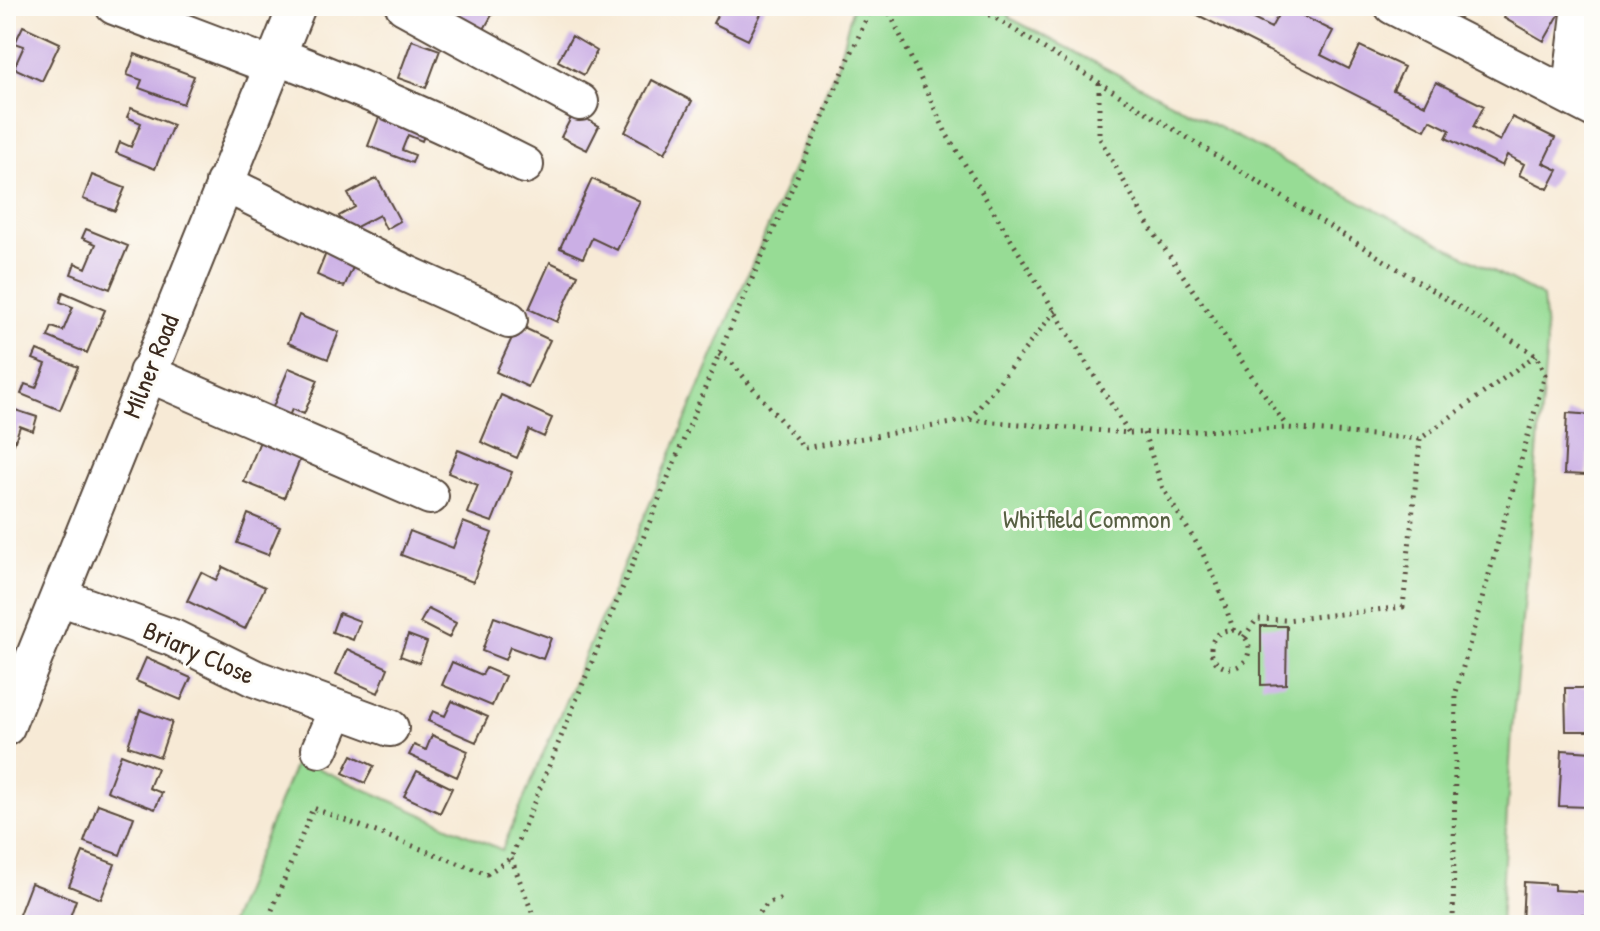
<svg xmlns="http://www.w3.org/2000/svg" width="1600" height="931" font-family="'Patrick Hand',sans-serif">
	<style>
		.green { fill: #97dc95; stroke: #69835a; stroke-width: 2 }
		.building { fill: #cbafe5 }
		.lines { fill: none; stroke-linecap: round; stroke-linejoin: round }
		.minor-casing { stroke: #57473a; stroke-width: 40 }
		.path { stroke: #57473a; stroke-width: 5; stroke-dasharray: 2 6; stroke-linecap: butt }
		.minor { stroke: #fff; stroke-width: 36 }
		.labels { text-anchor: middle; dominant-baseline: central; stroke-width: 6; stroke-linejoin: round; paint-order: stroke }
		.street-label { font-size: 26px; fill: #3b2a1e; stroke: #fdfcf7 }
		.park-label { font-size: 26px; fill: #575f42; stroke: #fdfcf7 }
	</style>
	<rect width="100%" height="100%" fill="#fdfcf7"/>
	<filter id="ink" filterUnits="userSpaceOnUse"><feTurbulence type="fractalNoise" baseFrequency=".0125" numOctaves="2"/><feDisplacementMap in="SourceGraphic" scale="16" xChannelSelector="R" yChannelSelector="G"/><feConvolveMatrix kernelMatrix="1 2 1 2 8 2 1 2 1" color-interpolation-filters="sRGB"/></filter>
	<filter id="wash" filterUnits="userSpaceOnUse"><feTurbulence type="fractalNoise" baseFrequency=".006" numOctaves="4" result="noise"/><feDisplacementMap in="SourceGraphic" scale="32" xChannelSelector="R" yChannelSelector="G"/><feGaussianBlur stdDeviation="1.8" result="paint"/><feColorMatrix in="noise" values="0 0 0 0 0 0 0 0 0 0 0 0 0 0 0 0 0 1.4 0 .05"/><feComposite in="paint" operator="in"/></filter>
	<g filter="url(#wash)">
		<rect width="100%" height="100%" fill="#f7ead6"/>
		<path class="green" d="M853 6H1006L1010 18 1543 297 1547 345 1512 730 1500 925H229L297 759 502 850 838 63Z"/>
		<g id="blocks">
			<path class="building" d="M436 6H497L483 31Z
				M722 6H765L748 40 713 23Z
				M1180 6H1244L1241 13 1271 28 1283 6 1333 31 1321 55 1349 69 1360 46 1404 67 1393 90 1425 105 1436 82 1484 106 1473 127 1500 141 1512 117 1555 138 1543 163 1558 170 1548 189 1519 175 1524 164 1507 155 1502 166 1446 138 1450 130 1430 120 1425 130Z
				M1510 6H1564L1544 41 1504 18Z
				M23 26 60 43 42 81 14 68 24 46 15 43Z
				M572 36 597 51 584 75 558 61Z
				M412 40 440 50 426 88 398 78Z
				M135 54 194 76 183 104 139 88 142 80 127 75Z
				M652 80 692 101 665 153 625 132Z
				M131 108 173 125 155 169 116 153 120 142 131 147 141 123 127 117Z
				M382 110 427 128 422 141 408 135 402 150 415 155 412 163 368 146Z
				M574 112 599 126 587 150 561 137Z
				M92 175 125 188 115 211 83 199Z
				M377 178 400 221 386 229 379 215 347 232 339 216 355 207 348 194Z
				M592 179 640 201 617 250 592 238 583 258 560 248Z
				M86 229 128 246 110 289 71 274 75 263 86 268 96 244 82 238Z
				M328 248 356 261 344 287 317 275Z
				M550 262 578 275 557 322 529 309Z
				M63 292 105 310 87 353 48 337 52 327 63 331 73 307 60 302Z
				M299 315 339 332 328 359 288 343Z
				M518 325 550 340 528 387 496 372Z
				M37 350 78 367 60 410 21 394 25 384 36 388 46 364 33 359Z
				M289 368 318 380 304 414 292 409 287 421 270 414Z
				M501 395 552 418 544 437 529 430 517 458 481 442Z
				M6 407 37 417 33 431 20 426 14 444 6 441Z
				M1567 413 1594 415V454H1588L1587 475 1564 474Z
				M260 441 301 457 284 498 244 482Z
				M458 450 512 472 492 522 467 513 478 485 448 473Z
				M248 514 280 527 268 555 237 543Z
				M463 522 492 533 473 582 401 555 410 531 453 548Z
				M223 567 265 587 245 629 187 601 201 572 216 580Z
				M428 609 456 623 449 638 420 623Z
				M339 613 360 621 353 640 332 632Z
				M494 617 551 638 543 659 510 647 505 660 482 651Z
				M1261 626H1287L1286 684 1261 685Z
				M408 635 427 642 419 663 400 656Z
				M347 649 388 668 378 693 336 674Z
				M146 658 191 678 181 700 136 681Z
				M452 662 482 675 486 668 505 676 492 706 442 685Z
				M1565 688H1594V731H1566Z
				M452 701 488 717 476 742 428 721 433 711 445 716Z
				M140 710 172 722 160 757 128 746Z
				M432 735 468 751 457 777 409 755 414 745 426 750Z
				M1562 750 1592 752 1589 807 1559 806Z
				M121 754 157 768 149 788 162 793 155 809 107 791Z
				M352 755 374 766 365 783 343 773Z
				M417 771 452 788 440 813 404 796Z
				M98 804 134 817 120 855 84 842Z
				M83 852 115 864 101 899 69 886Z
				M1524 882 1554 884V890L1591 892 1589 916 1580 915 1579 925H1522Z
				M31 883 76 900 67 925H15Z"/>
		</g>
	</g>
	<g filter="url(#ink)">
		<use href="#blocks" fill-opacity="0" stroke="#57473a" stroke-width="2"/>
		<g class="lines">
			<defs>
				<path id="minor" d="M114 6 272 66
					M404 6 580 102
					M1393 6 1594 109
					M276 55C361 88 443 123 525 165
					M1570 96 1581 6
					M224 183 407 274 509 320
					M147 373 430 496
					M60 597 173 638 254 678 390 728
					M6 727 297 6
					M320 749 337 710"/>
			</defs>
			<use href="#minor" class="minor-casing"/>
			<path class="path" d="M976 6 1536 355 1545 375 1456 692 1453 925
				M976 7H887L947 135 1129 433
				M1099 83V137L1149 226 1287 427
				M719 354 731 362 804 448 970 420 1129 433 1288 428 1420 439 1536 355
				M970 419 1056 310
				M1144 433 1163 489 1202 552 1217 583 1234 631
				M1211 649a19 19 0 1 1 38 0a19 19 0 1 1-38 0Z
				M1244 637 1257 619 1286 620 1403 607 1420 439
				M511 858 537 925
				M1183 915 1194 925
				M266 925 313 808 487 874 511 858 719 354 872 6
				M749 925 767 904 782 898"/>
			<use href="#minor" class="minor"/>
		</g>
	</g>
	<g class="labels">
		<g class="street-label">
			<text transform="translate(150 366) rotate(-68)">Milner Road</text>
			<text transform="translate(199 652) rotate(24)">Briary Close</text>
		</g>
		<g class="park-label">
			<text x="1087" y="518">Whitfield Common</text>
		</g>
	</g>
	<rect width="1600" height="931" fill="none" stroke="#fdfcf7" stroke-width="32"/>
</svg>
